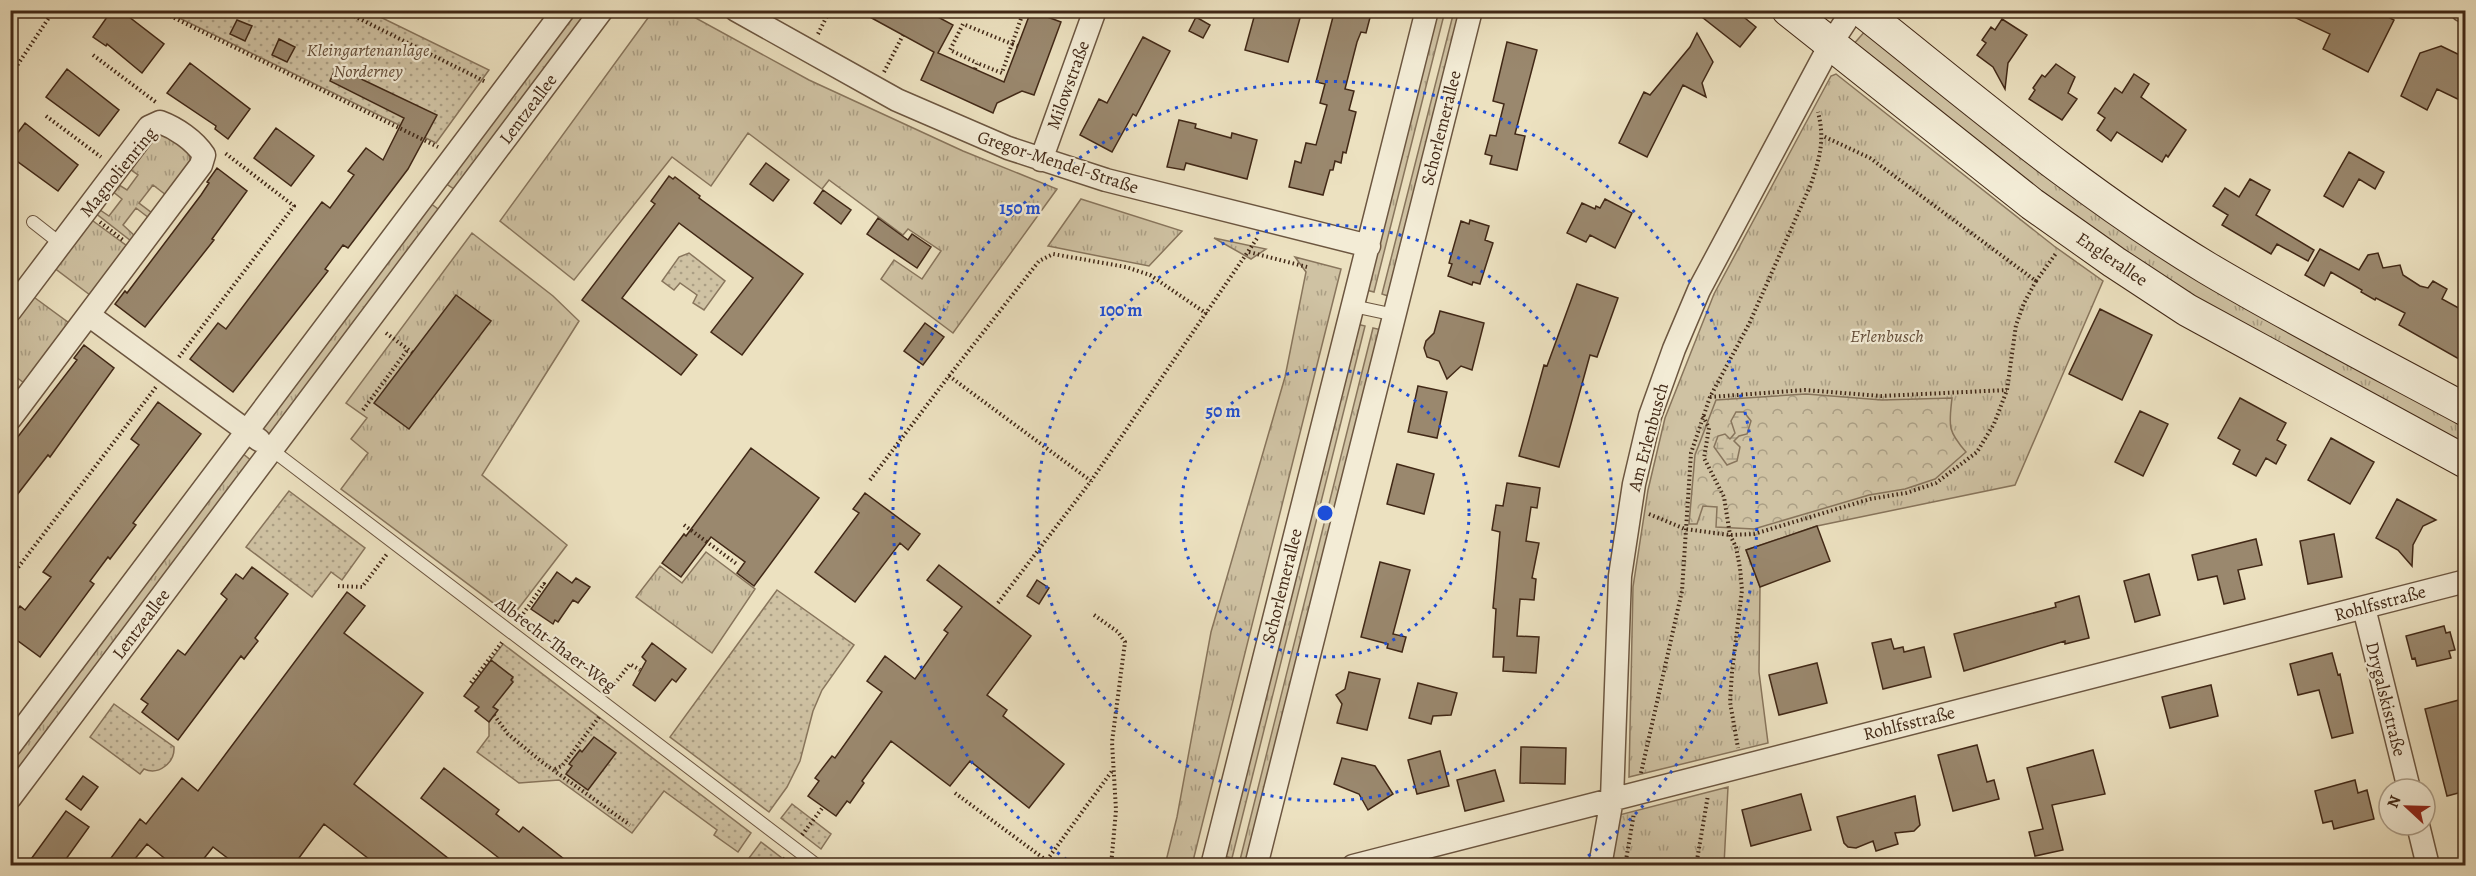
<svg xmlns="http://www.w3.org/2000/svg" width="2476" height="876" font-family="Alegreya,serif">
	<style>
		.grass { fill: url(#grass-tufts); stroke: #88755c; stroke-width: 1.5 }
		.forest { fill: url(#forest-crowns); stroke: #88755c; stroke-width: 1.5 }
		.wetland { fill: url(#wetland-marsh); stroke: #88755c; stroke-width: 1.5 }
		.garden { fill: url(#garden-dots); stroke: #88755c; stroke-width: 1.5 }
		.building { fill: #9a886e; stroke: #412816; stroke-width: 1.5 }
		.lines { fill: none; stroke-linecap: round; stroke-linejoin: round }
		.lane-casing { stroke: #6c5640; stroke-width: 14 }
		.street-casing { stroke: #6c5640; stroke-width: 25 }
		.secondary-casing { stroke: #412816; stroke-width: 34 }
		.path { stroke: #412816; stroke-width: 4; stroke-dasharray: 1.5 3; stroke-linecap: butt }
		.lane { stroke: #f3ecd6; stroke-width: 12 }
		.street { stroke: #f3ecd6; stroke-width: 22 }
		.secondary { stroke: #f3ecd6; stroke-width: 32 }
		.ring { fill: none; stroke: #1d4ed8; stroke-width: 3; stroke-dasharray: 3 6 }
		.labels { text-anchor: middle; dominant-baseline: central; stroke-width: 4.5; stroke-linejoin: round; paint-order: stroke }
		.park-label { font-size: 18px; font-style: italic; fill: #644e39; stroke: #f3ecd6 }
		.street-label { font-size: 18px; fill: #412816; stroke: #f3ecd6 }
		.centre { fill: #1d4ed8; stroke: #f3ecd6; stroke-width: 3 }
		.ring-label { font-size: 18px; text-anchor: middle; font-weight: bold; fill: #1d4ed8; stroke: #f3ecd6; stroke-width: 4.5; stroke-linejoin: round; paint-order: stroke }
	</style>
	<defs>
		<pattern id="grass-tufts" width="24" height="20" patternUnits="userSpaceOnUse" patternTransform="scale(1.5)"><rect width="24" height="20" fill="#cfc2a3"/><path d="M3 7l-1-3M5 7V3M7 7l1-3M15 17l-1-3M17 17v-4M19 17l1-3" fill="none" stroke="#aa9e84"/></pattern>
		<pattern id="forest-crowns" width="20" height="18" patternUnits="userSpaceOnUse" patternTransform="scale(1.5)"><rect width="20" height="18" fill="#cfc2a3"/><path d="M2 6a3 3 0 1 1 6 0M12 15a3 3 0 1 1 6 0" fill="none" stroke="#aa9e84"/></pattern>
		<pattern id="wetland-marsh" width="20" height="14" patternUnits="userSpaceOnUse" patternTransform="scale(1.5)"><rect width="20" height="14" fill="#cfc2a3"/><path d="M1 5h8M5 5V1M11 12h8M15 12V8" fill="none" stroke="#aa9e84"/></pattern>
		<pattern id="garden-dots" width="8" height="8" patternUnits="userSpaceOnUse" patternTransform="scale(1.5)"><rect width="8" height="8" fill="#cfc2a3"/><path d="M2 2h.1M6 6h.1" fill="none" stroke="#aa9e84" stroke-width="1.8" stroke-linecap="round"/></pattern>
	</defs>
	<rect width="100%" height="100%" fill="#ece1c0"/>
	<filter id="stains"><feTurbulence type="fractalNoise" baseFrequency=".00333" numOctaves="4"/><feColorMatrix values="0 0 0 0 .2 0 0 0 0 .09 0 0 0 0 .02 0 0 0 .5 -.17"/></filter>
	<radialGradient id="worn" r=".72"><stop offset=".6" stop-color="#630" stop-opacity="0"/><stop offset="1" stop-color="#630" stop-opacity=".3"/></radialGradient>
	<path class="grass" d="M575 11H592L457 191 445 183Z
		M653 11H683L809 80 963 151 1057 189 953 333 881 279 894 260 922 279 941 251 908 229 903 235 829 180 822 189 748 133 711 186 672 157 574 280 500 221Z
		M1436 11H1445L1374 292 1366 290Z
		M1454 11H1463L1391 297 1382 294Z
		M1867 29 2245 304 2465 426V450L2214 311 2103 239 1852 46Z
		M1836 74 2054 246 2103 281 2015 485 1817 526 1746 550 1760 587 1759 672 1768 743 1629 777 1633 587 1648 490 1665 418 1714 294 1831 76Z
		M167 133 189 154 190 161 166 195 153 185 139 203 152 213 149 218 136 208 123 225 135 236 131 241 94 212 97 208 109 216 122 199 111 190 116 183 127 190 138 175 127 167 152 135Z
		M1081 199 1182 231 1149 266 1048 246Z
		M430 203 442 212 269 441 258 432Z
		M89 218 127 246 90 295 53 267Z
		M472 233 553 296 579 321 482 475 567 545 512 617 341 489 368 453 351 439 367 418 346 403Z
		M1214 238 1266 249 1251 259Z
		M1295 257 1341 269 1192 865H1165L1177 817 1211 632 1285 377 1306 272Z
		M31 295 69 323 24 383 11 373 10 322Z
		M1357 324 1365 326 1232 858 1223 856Z
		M1373 328 1382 330 1249 862 1240 860Z
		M242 453 253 462 11 785 10 761Z
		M706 552 755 589 712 653 636 597 660 566 682 583Z
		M1728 787 1724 865 1609 866 1619 815Z"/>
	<path class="forest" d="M1806 394 1882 400 1952 398C1949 426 1947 430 1966 452L1935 479 1905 489 1869 495 1754 529 1716 527 1717 507 1703 506 1697 524H1689L1695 455 1716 400Z"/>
	<path class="wetland" d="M1736 412H1744L1751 421 1747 434 1739 436 1734 441 1740 447 1737 461 1727 465 1714 447 1718 436 1725 434 1730 439 1735 433 1731 421Z"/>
	<path class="garden" d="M165 11H368L489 70 436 143Z
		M689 253 725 281 704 310 693 303 697 295 680 283 674 290 662 281 679 257Z
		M289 491 365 548 342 580 331 572 312 597 246 547Z
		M777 590 854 645 822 690 813 711 800 761 787 787 769 812 670 737Z
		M503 644 751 833 738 852 714 835 717 830 664 791 632 833 559 780 519 783 477 752 489 736V722L497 711 491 706 513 678 491 660Z
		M114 704 174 747C175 762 159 776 144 769L140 774 90 737Z
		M792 804 831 834 821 849 781 818Z
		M761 842 791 865H750L746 862Z"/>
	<path class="building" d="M112 10H120L164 44 142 73 107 44 106 46 93 37Z
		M857 10H925L953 25 938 53 1004 82 1031 11 1061 22 1034 95 1022 91 997 103 993 113 921 80 934 52Z
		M1256 10H1273L1300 18 1288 62 1245 50Z
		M1343 10H1372L1366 33 1361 32 1357 42 1345 89 1354 91 1349 110 1356 112 1346 153 1343 152 1341 163 1335 161 1333 170H1330L1323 195 1289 187 1295 161 1301 163 1306 143 1316 145 1327 105 1320 103 1325 84 1316 82 1334 13 1342 15Z
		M1693 10H1735L1756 27 1740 47Z
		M2279 10H2375L2394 20 2368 72 2323 49 2330 34Z
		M1196 17 1210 25 1203 38 1189 31Z
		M2002 19 2027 35 2008 63 2005 89 1993 67 1977 55 1986 43 1982 40 1991 27 1995 30Z
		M237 20 252 26 245 41 230 34Z
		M1697 33 1713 62 1702 83 1706 97 1683 85 1647 157 1619 143 1644 92 1650 95 1690 47Z
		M1143 37 1170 51 1136 116 1133 114 1112 152 1080 135 1099 99 1107 103Z
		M279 39 295 47 287 62 272 55Z
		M1507 42 1537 50 1515 134 1525 136 1517 170 1490 164 1492 156 1485 154 1490 135 1496 136 1504 104 1493 101Z
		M2441 46 2466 58V103L2437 89 2427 110 2401 96 2420 53Z
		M190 63 250 109 228 139 215 129 216 126 167 93Z
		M2056 64 2075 77 2068 93 2077 99 2062 120 2029 99 2035 90 2033 88 2042 75 2045 77Z
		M336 67 437 115 408 169 348 248 343 245 325 269 328 271 233 392 190 359 218 323 226 329 322 202 330 208 354 175 348 171 366 148 383 160 404 118 330 81Z
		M67 69 119 110 99 136 46 97Z
		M2134 74 2149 84 2141 97 2186 130 2168 157 2166 155 2162 162 2117 132 2111 141 2097 130 2105 118 2098 113 2115 88 2122 93Z
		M1179 120 1196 124 1195 128 1231 138 1232 133 1257 140 1247 179 1186 163 1184 170 1167 167Z
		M25 123 78 165 58 191 10 156V143Z
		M276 128 314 156 291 186 254 158Z
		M2349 152 2384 172 2375 189 2359 179 2343 207 2324 196Z
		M766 163 789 180 773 201 750 184Z
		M217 168 247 191 212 239 214 240 145 327 115 304 125 291 127 293 201 195 209 183 207 182Z
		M669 176 673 179 675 177 700 196 699 198 803 274 742 355 711 332 753 278 679 223 622 298 697 355 681 375 582 300 655 204 651 201Z
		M2250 179 2270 190 2256 215 2314 250 2308 261 2277 244 2271 254 2222 225 2228 215 2213 206 2225 188 2239 197Z
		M823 190 851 210 841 224 814 203Z
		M1605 199 1632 213 1615 248 1590 235 1586 242 1567 233 1582 203 1595 209 1596 206 1600 208Z
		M878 218 908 240 912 234 931 247 917 268 867 234Z
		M1470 220 1489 226 1485 240 1493 243 1480 284 1473 282 1472 285 1448 276 1452 264 1449 263 1461 221 1469 224Z
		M2320 249 2359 270 2368 255 2378 253 2383 268 2400 265 2403 275 2420 286 2428 288 2433 281 2447 289 2442 299 2466 312V363L2399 325 2405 313 2376 298 2375 300 2361 292 2362 290 2331 272 2324 286 2305 275Z
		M1577 284 1618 298 1597 357 1590 355 1559 467 1519 456 1544 365 1547 366Z
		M456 295 491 321 409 429 374 403Z
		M2100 309 2152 335 2122 400 2069 374Z
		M1440 311 1484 323 1472 370 1461 366 1447 379 1439 361 1427 357 1424 348 1426 341 1434 333Z
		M925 323 944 337 923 365 904 351Z
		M84 345 114 368 50 457 48 455 10 504V447L77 360 74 358Z
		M1418 386 1447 392 1437 438 1408 432Z
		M2240 398 2286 423 2277 440 2286 445 2276 464 2266 458 2256 476 2233 464 2240 450 2218 438Z
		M158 402 201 434 133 523 136 525 110 559 108 557 90 581 94 584 40 657 10 635V619L20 606 25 610 51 577 43 572 139 445 131 439Z
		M2140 411 2168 424 2143 476 2115 462Z
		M2331 438 2374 462 2350 504 2308 480Z
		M751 448 819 498 754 586 737 573 745 562 711 537 681 577 662 563 684 534 686 536Z
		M1397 464 1434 474 1424 514 1387 504Z
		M1507 483 1540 488 1537 508 1531 507 1526 541 1539 543 1532 578 1536 579 1534 600 1520 599 1517 636 1539 637 1536 673 1503 671 1504 657H1493L1496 609 1493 608 1500 532 1492 530 1496 505 1503 506Z
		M865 493 920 534 908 550 900 543 855 602 815 572 859 513 853 509Z
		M2397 499 2436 520 2423 526 2413 545 2412 566 2398 550 2376 538Z
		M1817 526 1830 561 1760 587 1746 550Z
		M2334 534 2342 577 2308 584 2300 541Z
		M2256 539 2262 565 2238 570 2245 599 2224 604 2217 576 2198 580 2192 555Z
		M1380 562 1410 570 1393 634 1406 637 1402 652 1387 648 1388 644 1361 637Z
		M939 565 1031 636 987 695 1007 710 1003 716 1064 764 1029 808 970 761 950 786 891 741 862 781 864 783 850 803 847 801 836 816 808 796 819 781 815 778 832 756 835 758 882 692 867 681 885 656 915 679 948 633 944 630 962 607 927 580Z
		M252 567 288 594 255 638 258 641 244 659 241 656 178 740 142 712 148 704 141 699 178 650 185 655 227 599 221 594 236 574 243 579Z
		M557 572 572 583 576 578 590 587 578 603 573 600 558 622 555 620 553 624 531 609Z
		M2149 574 2160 615 2135 622 2124 581Z
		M1037 580 1049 588 1039 604 1027 596Z
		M347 592 365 606 344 633 423 693 354 784 458 866H378L324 824 293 866H238L213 847 198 866H174L147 844 129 866H105L140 819 146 824 182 778 198 791Z
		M2079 596 2089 638 2065 644V641L1964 671 1954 634 2056 607 2055 603Z
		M2444 626 2446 633 2450 632 2455 650 2449 651 2451 658 2417 666 2415 658 2412 659 2406 636Z
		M1891 639 1894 649 1903 647 1904 652 1924 647 1931 677 1883 689 1872 643Z
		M652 643 686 669 676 682 672 679 655 701 633 685 646 661 642 657Z
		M2332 653 2338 675 2340 674 2353 733 2332 738 2319 690 2298 695 2290 664Z
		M491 660 513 677 511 680 513 682 493 707 498 710 489 722 475 711 479 707 464 696Z
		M1817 663 1827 703 1779 715 1769 675Z
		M1349 672 1380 679 1367 730 1337 723 1342 704 1336 695 1345 689Z
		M1418 683 1457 693 1451 715 1433 716 1431 724 1409 718Z
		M2211 685 2218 716 2170 728 2162 697Z
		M2459 700 2460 703 2466 702V791L2447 796 2425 709Z
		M594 737 616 753 588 790 566 774 572 766 569 764 580 750 582 752Z
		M1977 745 1987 782 1994 780 1999 799 1953 811 1938 755Z
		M1521 747 1566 748 1565 784 1520 783Z
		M2093 750 2105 794 2052 805 2063 850 2035 856 2029 832 2043 829 2027 768Z
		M1440 751 1449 786 1417 794 1408 760Z
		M1342 758 1375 766 1393 794 1368 810 1359 794 1334 784Z
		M444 768 499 810 496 814 519 832 523 827 573 866H509L490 851 421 798Z
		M1495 770 1504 801 1465 811 1457 780Z
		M83 776 98 787 81 810 66 799Z
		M2355 780 2358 793 2367 790 2374 819 2334 829 2332 821 2323 823 2315 791Z
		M1801 794 1811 830 1751 846 1742 810Z
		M1915 796 1920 825 1914 831 1895 833 1898 844 1876 851 1873 841 1856 848 1848 847 1844 843 1837 817Z
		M66 811 89 827 61 866H26Z"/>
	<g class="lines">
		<defs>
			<path id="lane" d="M33 222 61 244
				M1353 306 1395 315
				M272 450 818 866"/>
			<path id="street" d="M736 10 897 100 1008 148 1106 180 1369 246
				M2462 10 2466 12
				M1041 160 1095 10
				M10 311 149 127 160 122C176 128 194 140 204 155L201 165 10 419
				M90 316 259 440
				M2364 608 2409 789
				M10 746 564 10
				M10 798 602 10
				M2418 825 2428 866
				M1212 866 1427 10
				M1256 866 1471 10
				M1353 866 2466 581
				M1600 866 1612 799 1620 576 1634 484 1650 416 1674 349 1699 290 1830 45 1853 10"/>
			<path id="secondary" d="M1788 10 2032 204 2114 262 2187 310 2466 462
				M1861 10C1973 99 2084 194 2207 268 2291 318 2379 363 2466 410"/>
		</defs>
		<use href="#lane" class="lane-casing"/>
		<use href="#street" class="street-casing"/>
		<use href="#secondary" class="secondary-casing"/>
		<path class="path" d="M158 10 438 147
			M342 10 486 82
			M1059 10 1074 16
			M818 34 830 10
			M1018 46 1012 44 1024 10
			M93 55 157 103
			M975 69 977 63 1002 73 1012 44 963 24 950 50 977 63
			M884 72 903 35
			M10 76 54 10
			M46 116 101 157
			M100 222 123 240
			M1249 252 1307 267
			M2036 281 2057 252
			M386 333 413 353
			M179 357 294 206 225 153
			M949 376 1039 261 1053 254 1126 267 1150 275 1207 314
			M1710 397 1805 390 1881 396 2007 390
			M363 410 408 349
			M1703 416 1709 428 1704 458 1724 497 1730 535 1736 547 1740 568 1742 590 1732 672 1730 702 1738 748
			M870 480 949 376 1091 481
			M1649 514 1685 529 1730 535 1754 534 1870 499 1906 493 1936 483 1977 452 1994 424 2007 390 2016 325 2024 303 2036 281 1870 158 1823 136
			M684 525 738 565
			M10 578 156 387
			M338 586 362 587 387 554
			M998 603 1091 481 1258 237
			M1094 615 1118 632 1125 642 1112 742 1116 810 1111 866
			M518 621 544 584 546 586
			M471 683 503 641
			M609 691 630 664 640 670
			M494 715 508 734 542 762 630 825
			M555 769 562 766 600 716
			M1641 773 1682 591 1691 453 1710 397 1749 324 1811 184C1820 157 1825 140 1818 112
			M955 793 1054 866
			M802 835 823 807
			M1047 860 1112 771
			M739 864 741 866
			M779 866 785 858
			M1625 866 1634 813
			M1696 866 1708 795"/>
		<use href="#lane" class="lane"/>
		<use href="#street" class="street"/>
		<use href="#secondary" class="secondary"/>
	</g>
	<g class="ring">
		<circle cx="1325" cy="513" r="144"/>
		<circle cx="1325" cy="513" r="288"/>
		<path d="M1074 865A432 432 0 1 1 1576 865"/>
	</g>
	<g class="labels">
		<g class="park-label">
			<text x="368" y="50">Kleingartenanlage<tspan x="368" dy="21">Norderney</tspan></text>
			<text x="1887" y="336">Erlenbusch</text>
		</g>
		<g class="street-label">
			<text transform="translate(1068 85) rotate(-70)">Milowstraße</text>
			<text transform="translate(528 109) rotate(-53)">Lentzeallee</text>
			<text transform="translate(1441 128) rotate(-76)">Schorlemerallee</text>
			<text transform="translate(1058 162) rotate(18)">Gregor-Mendel-Straße</text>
			<text transform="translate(118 172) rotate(-51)">Magnolienring</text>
			<text transform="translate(2112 259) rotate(34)">Englerallee</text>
			<text transform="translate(1648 437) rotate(-75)">Am Erlenbusch</text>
			<text transform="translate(1282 586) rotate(-76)">Schorlemerallee</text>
			<text transform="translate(2380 603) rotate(-15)">Rohlfsstraße</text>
			<text transform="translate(141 624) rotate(-53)">Lentzeallee</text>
			<text transform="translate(556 644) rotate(37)">Albrecht-Thaer-Weg</text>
			<text transform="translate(2386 699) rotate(76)">Drygalskistraße</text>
			<text transform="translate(1909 723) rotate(-14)">Rohlfsstraße</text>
		</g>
	</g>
	<circle cx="1325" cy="513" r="9" class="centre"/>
	<g class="ring-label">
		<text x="1020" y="214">150 m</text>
		<text x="1121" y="316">100 m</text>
		<text x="1223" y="417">50 m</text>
	</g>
	<rect width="2476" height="876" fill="none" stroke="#ece1c0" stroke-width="36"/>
	<rect x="12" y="12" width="2452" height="852" fill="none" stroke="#412816" stroke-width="3"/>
	<rect x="18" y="18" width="2440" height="840" fill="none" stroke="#412816" stroke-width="1.5"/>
	<g transform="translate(2407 807) rotate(292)"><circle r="28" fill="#f3ecd6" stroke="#ac9e89" stroke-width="1.5"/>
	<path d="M0-4.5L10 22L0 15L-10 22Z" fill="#8f2418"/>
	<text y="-9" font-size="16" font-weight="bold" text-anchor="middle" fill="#412816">N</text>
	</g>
	<rect width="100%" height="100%" filter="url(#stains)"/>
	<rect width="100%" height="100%" fill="url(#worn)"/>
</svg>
